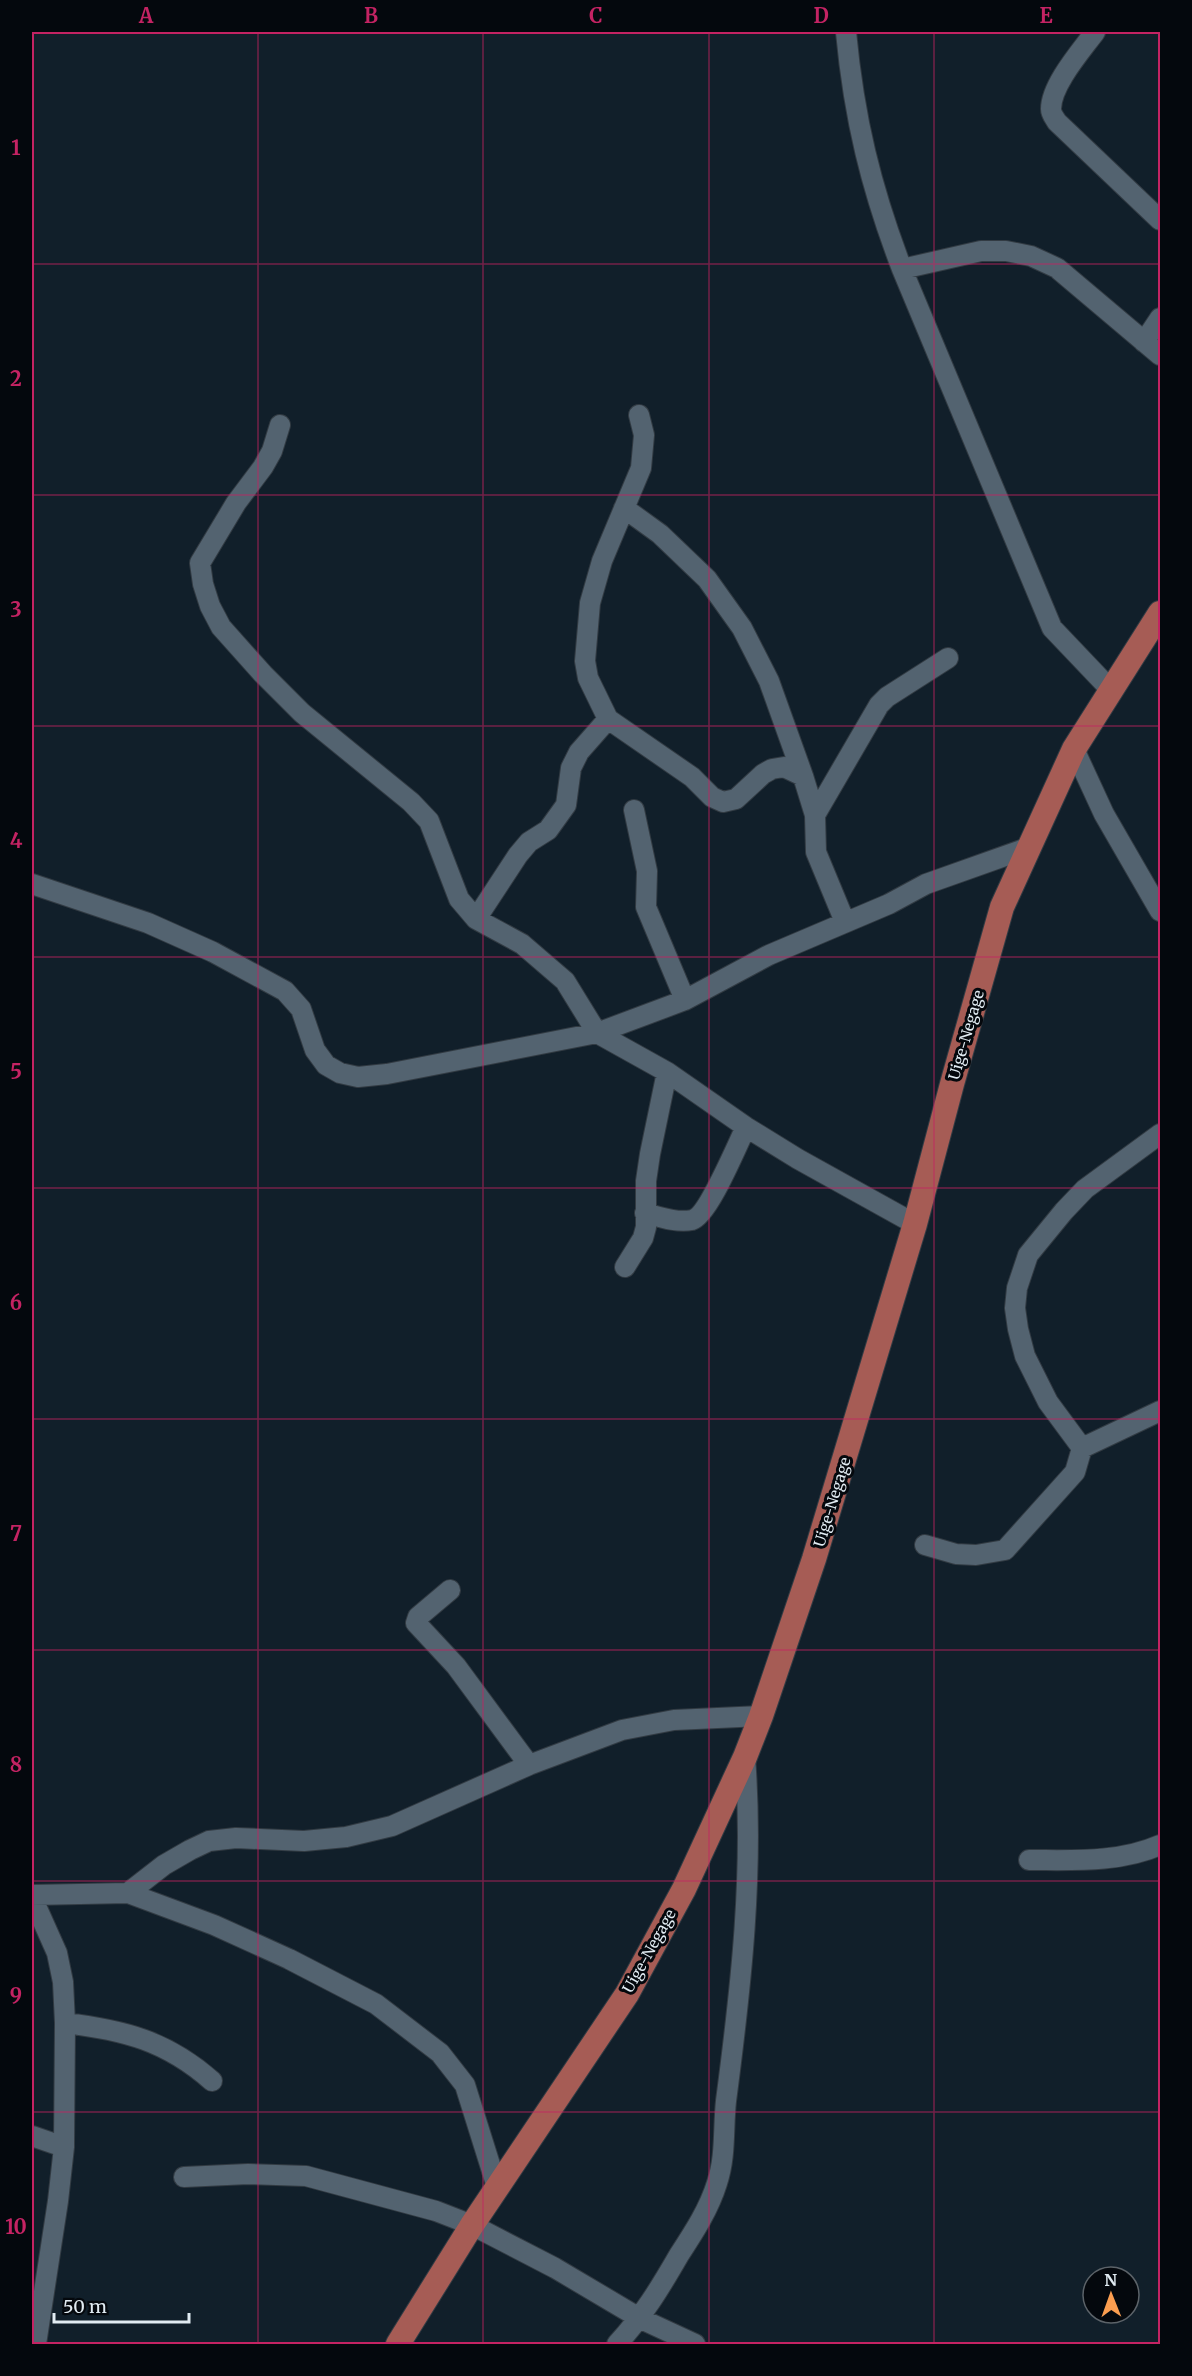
<svg xmlns="http://www.w3.org/2000/svg" width="1192" height="2376" font-family="Merriweather,serif">
	<style>
		.lines { fill: none; stroke-linecap: round; stroke-linejoin: round }
		.minor-casing { stroke: #323b43; stroke-width: 22 }
		.major-casing { stroke: #323b43; stroke-width: 26 }
		.minor { stroke: #536370; stroke-width: 20 }
		.major { stroke: #a65c55; stroke-width: 24 }
		.grid { fill: none; stroke: #c42363; stroke-width: 1.5; stroke-opacity: 0.55 }
		.labels { text-anchor: middle; dominant-baseline: central; stroke-width: 6; stroke-linejoin: round; paint-order: stroke }
		.street-label { font-size: 15px; fill: #e1ebf2; stroke: #04080d }
		.neatline { fill: none; stroke: #c42363; stroke-width: 2 }
		.grid-label { font-size: 20px; text-anchor: middle; font-weight: bold; fill: #c42363 }
	</style>
	<rect width="100%" height="100%" fill="#111f2a"/>
	<g class="lines">
		<defs>
			<path id="minor" d="M846 32C854 118 871 188 902 269L1052 628 1111 690
				M1095 32C1081 51 1051 85 1051 109 1051 114 1054 117 1057 122L1160 220
				M902 269 981 251H1006L1031 256 1057 268 1160 355
				M1144 342 1160 318
				M639 415 644 435 641 468 602 561 590 603 585 661 588 678 608 719 692 777 712 797 723 802 736 799 763 774 772 769 784 767 803 776
				M280 425 272 451 263 467 236 503 200 563 203 584 210 606 221 627 263 674 302 713 411 802 429 821 459 899 476 919 522 944 565 981 597 1033 667 1072 746 1127 798 1159 915 1224
				M624 508 660 534 707 579 742 628 769 681 803 776 815 815 816 852 845 922
				M1074 749 1104 814 1160 911
				M634 810 647 871 646 907 685 1000
				M815 815 879 705 887 697 948 658
				M32 884 148 923 213 952 285 991 301 1009 315 1050 326 1065 340 1073 358 1077 387 1074 597 1033 685 1000 769 955 889 904 926 884 1030 847
				M476 919 518 855 529 842 548 830 566 805 571 768 579 752 608 719
				M645 1213C660 1217 677 1223 692 1220 708 1216 737 1145 746 1127
				M625 1267 643 1238 646 1227V1181L650 1154 667 1072
				M1082 1448 1048 1402 1025 1356 1018 1329 1015 1308 1017 1288 1028 1255 1064 1211 1085 1189 1160 1134
				M925 1545 956 1554 976 1555 1005 1550 1075 1472 1082 1448 1160 1411
				M450 1590 418 1617 416 1623 456 1666 529 1765
				M1029 1860C1073 1860 1119 1863 1160 1845
				M128 1893 164 1865 190 1850 209 1841 236 1838 304 1841 346 1837 392 1826 529 1765 622 1730 674 1720 761 1716
				M32 1895 128 1893 214 1925 289 1959 376 2004 440 2053 465 2085 497 2187
				M32 1897 57 1953 63 1982 65 2023 64 2147 58 2201 36 2344
				M65 2023C124 2030 167 2041 212 2081
				M32 2136 64 2147
				M184 2177 248 2174 306 2176 436 2211 472 2225 555 2268 641 2319 695 2344
				M617 2344C643 2316 660 2288 679 2255 694 2232 709 2209 717 2183 726 2156 723 2129 726 2101 741 1987 754 1872 745 1757"/>
			<path id="major" d="M398 2344 472 2225 627 1994 684 1889 745 1757 761 1716 814 1559 915 1224 952 1084 1002 907 1074 749 1160 613"/>
		</defs>
		<use href="#minor" class="minor-casing"/>
		<use href="#major" class="major-casing"/>
		<use href="#minor" class="minor"/>
		<use href="#major" class="major"/>
	</g>
	<path class="grid" d="M258 32V2344M483 32V2344M709 32V2344M934 32V2344M32 264H1160M32 495H1160M32 726H1160M32 957H1160M32 1188H1160M32 1419H1160M32 1650H1160M32 1881H1160M32 2112H1160"/>
	<g class="labels">
		<g class="street-label">
			<text transform="translate(966 1035) rotate(-74)">Uige-Negage</text>
			<text transform="translate(832 1502) rotate(-73)">Uige-Negage</text>
			<text transform="translate(649 1951) rotate(-61)">Uige-Negage</text>
		</g>
	</g>
	<rect width="1192" height="2376" fill="none" stroke="#04080d" stroke-width="66"/>
	<g transform="translate(1111 2295) rotate(359)"><circle r="28" fill="#04080d" stroke="#5c6369" stroke-width="1.5"/>
	<path d="M0-4.5L10 22L0 15L-10 22Z" fill="#fb9e50"/>
	<text y="-9" font-size="16" font-weight="bold" text-anchor="middle" fill="#e1ebf2">N</text>
	</g>
	<path d="M54 2313v9h135v-9" fill="none" stroke="#e1ebf2" stroke-width="3"/>
	<text x="63" y="2313" font-size="18" fill="#e1ebf2" stroke="#04080d" stroke-width="4.5" paint-order="stroke">50 m</text>
	<rect x="33" y="33" width="1126" height="2310" class="neatline"/>
	<g class="grid-label">
		<text x="146" y="23">A</text>
		<text x="371" y="23">B</text>
		<text x="596" y="23">C</text>
		<text x="821" y="23">D</text>
		<text x="1046" y="23">E</text>
		<text x="16" y="155">1</text>
		<text x="16" y="386">2</text>
		<text x="16" y="617">3</text>
		<text x="16" y="848">4</text>
		<text x="16" y="1079">5</text>
		<text x="16" y="1310">6</text>
		<text x="16" y="1541">7</text>
		<text x="16" y="1772">8</text>
		<text x="16" y="2003">9</text>
		<text x="16" y="2234">10</text>
	</g>
</svg>
